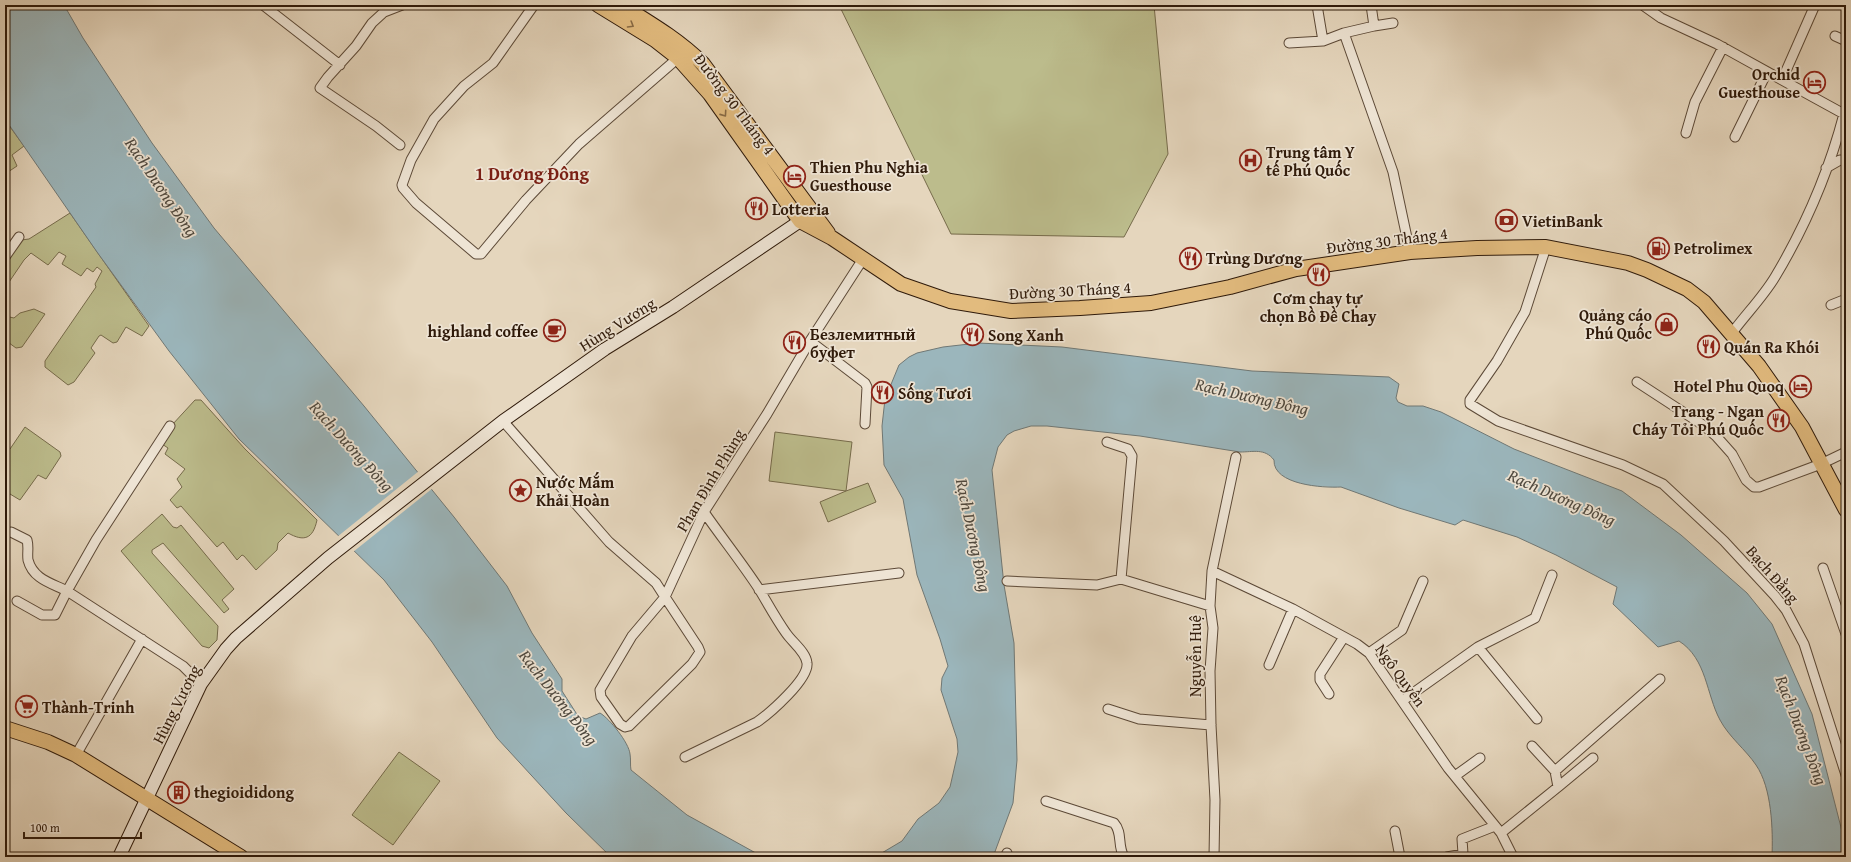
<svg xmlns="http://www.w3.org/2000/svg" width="1851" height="862" font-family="'Gentium Book Plus',serif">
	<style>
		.green { fill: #bcbc8c; stroke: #766b4b }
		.water { fill: #9bb6bc; stroke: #707875 }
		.pier { fill: #e5d6bd }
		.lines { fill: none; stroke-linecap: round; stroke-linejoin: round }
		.street-casing { stroke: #5c4937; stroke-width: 11 }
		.secondary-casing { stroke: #2f1a0a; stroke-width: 14 }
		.primary-casing { stroke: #2f1a0a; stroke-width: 16 }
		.street { stroke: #eee4d4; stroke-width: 9 }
		.secondary { stroke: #eee4d4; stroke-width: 12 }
		.primary { stroke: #e2bb7e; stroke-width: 14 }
		.oneway { stroke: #886a44 }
		.labels { text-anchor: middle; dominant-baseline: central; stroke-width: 3.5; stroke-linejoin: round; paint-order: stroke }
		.poi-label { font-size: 16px; font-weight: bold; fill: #2f1a0a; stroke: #eee4d4; text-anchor: start }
		.street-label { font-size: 16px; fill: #2f1a0a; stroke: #eee4d4 }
		.water-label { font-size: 17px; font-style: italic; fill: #4f493f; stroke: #eee4d4 }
		.quarter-label { font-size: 18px; font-weight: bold; fill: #7a1f14; stroke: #eee4d4 }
	</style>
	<rect width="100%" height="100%" fill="#e5d6bd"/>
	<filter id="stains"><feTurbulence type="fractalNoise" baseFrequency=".005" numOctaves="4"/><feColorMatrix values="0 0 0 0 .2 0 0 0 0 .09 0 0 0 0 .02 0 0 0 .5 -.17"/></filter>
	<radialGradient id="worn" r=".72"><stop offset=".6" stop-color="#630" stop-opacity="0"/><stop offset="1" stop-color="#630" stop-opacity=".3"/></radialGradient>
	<path class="green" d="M839 5H1154L1168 154 1124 237 951 234Z
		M5 120 24 146 12 155 17 166 5 174Z
		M70 213 149 326 142 336 126 327 117 342 113 343 101 335 99 336 91 348 95 353 74 382 68 385 45 367V361L96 287 95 284 102 271 97 267 93 272 87 268 81 276 62 264 66 256 59 252 48 265 31 253 24 260 5 288V263L21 240 29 239Z
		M34 309 45 314 22 347 16 348 5 340V316L14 318 20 313Z
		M195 400H201L245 449 317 520C313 539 304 542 288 533L278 543 277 550 256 570 244 556 242 555 237 560 223 542 217 547 181 506 177 508 170 500 182 487 177 479 185 469 165 454 168 448 162 444 172 425Z
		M25 427 60 452 61 456 46 479 38 475 20 500 5 491V452L10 449Z
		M775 432 852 442 846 491 868 483 876 502 828 522 820 502 846 491 769 481Z
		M162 514 173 527 177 528 181 525 234 589 222 600 229 609 224 613 163 543 152 550V553L218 626 217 640 209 648 202 646 121 551Z
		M399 752 440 781 393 845 352 815Z"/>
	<path class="water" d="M5 5H64L83 38 152 143 214 228 364 406 454 517 507 586 532 633 562 679V691L578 716 586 719 600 713C610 719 629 743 630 754 631 759 630 765 631 770L687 815 763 857H611L566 813 497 738 432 642 384 580 239 439 169 351 97 252 5 119Z
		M978 343 1062 347 1252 371 1389 377 1399 384 1396 398 1398 402 1407 406H1423L1441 412 1514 449 1622 491 1681 535 1747 593 1772 624 1812 714 1845 843 1846 857H1772C1773 830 1772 788 1756 765 1746 750 1729 737 1720 720 1706 694 1707 659 1679 641L1658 647 1613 604 1617 587 1556 555 1517 537 1463 520 1455 525 1399 508 1341 487C1323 488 1273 485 1274 460 1265 448 1253 452 1240 452L1140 436 1047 426H1031L1014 431 1007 435 998 447 992 470 1004 585 1014 643 1017 760 1013 803 993 857H875L902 841 918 819 939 803 950 787 958 752 957 739 941 690 942 678 948 666 940 639 917 575 903 499 884 465 882 426 885 399 899 365 909 357 917 353 943 347Z"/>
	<path class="pier" d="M419 471 433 488 353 552 337 537Z"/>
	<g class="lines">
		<defs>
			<path id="street" d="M263 5 340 65
				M534 5 493 63 464 86 434 119 411 160 402 185 403 188 416 203 476 254H481L526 200 579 144 678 58
				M1317 5 1323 41
				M1644 6 1661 18 1717 44 1782 80
				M1374 26 1393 23
				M1344 33 1393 172 1410 252
				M1835 36 1846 41
				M1289 43 1323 41 1344 33 1374 26 1371 5
				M1686 133 1695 102 1723 47
				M1735 137 1767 72
				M400 145 376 126 320 88 328 77 356 46 372 23 384 12 402 5
				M1826 168 1840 160H1846
				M1546 247 1525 312 1497 361 1470 400V404L1498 421 1623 465 1663 484 1724 541 1775 596 1786 610 1804 644 1846 775
				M5 257 19 237
				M1831 305 1846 299
				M1732 333C1746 314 1763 297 1775 277 1805 227 1829 171 1844 114L1782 80 1815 5
				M810 341 865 383 867 387 865 424
				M1637 382 1703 425 1716 436 1732 454 1746 480 1754 487H1759L1821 464 1846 452
				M503 421 609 542 656 583 665 597 698 647 700 652 692 664 629 726 625 727 620 724 601 697 600 690 632 636 665 597 704 512 767 414 810 341 863 259
				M170 426 96 540 67 591 183 666 201 684
				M1107 442 1128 449 1132 456 1121 579 1210 606
				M11 532 27 540C29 547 27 553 28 560 33 579 51 583 67 591L55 615H42L17 601
				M1823 568 1846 634
				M1212 571 1293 609 1357 644 1369 653 1448 768 1501 833 1513 857
				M1007 581 1097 585 1121 579
				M759 590 899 573
				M1478 647 1537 719
				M1369 653 1402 630 1423 581
				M1269 665 1293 609
				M1329 694 1320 680V674L1344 637
				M1402 701 1478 647 1535 618 1552 575
				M1108 709 1139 719 1211 725
				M1532 746 1555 771
				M76 755 142 639
				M685 757 757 722C770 713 809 679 807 663 806 652 792 642 786 633 776 619 768 604 759 589 742 563 722 538 704 512
				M1455 776 1480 758
				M1558 787 1593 758
				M1046 801 1114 823C1123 833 1117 845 1124 857
				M1395 831 1400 857
				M1501 833 1558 787 1555 771 1660 679
				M1005 857 1007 853
				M1214 857 1215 800 1211 725 1210 671 1213 628 1210 606 1212 571 1236 457
				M1447 857 1463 854 1462 839 1495 826"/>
			<path id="secondary" d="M119 857 201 684 226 649 236 638 328 558 503 421 605 349 673 307 812 213"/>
			<path id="primary" d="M598 5 655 40 678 58 710 94 800 221 832 238 901 284 950 301 1011 311 1080 308 1151 303 1230 287 1296 269 1410 252 1477 248 1546 247 1628 263 1647 270 1687 289 1704 302 1759 366 1802 427 1846 510
				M621 5C650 23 679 40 703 64L828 233
				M5 728 48 742 76 755 241 857"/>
		</defs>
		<use href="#street" class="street-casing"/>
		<use href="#secondary" class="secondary-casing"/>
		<use href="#primary" class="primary-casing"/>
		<use href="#street" class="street"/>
		<use href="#secondary" class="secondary"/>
		<use href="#primary" class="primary"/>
	</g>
	<defs><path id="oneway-chevron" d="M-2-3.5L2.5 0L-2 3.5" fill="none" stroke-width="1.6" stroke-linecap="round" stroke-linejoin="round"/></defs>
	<g class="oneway">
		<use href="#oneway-chevron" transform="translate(631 25) rotate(31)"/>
		<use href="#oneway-chevron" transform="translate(724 114) rotate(55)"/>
	</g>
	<defs>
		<symbol id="hotel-ring" viewBox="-11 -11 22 22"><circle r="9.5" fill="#eee4d4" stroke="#8f2418" stroke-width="1.5"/><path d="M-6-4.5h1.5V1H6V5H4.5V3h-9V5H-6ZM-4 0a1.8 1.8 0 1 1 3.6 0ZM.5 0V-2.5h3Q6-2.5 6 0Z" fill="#8f2418"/></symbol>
		<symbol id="hospital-ring" viewBox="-11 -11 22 22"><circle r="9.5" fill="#eee4d4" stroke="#8f2418" stroke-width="1.5"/><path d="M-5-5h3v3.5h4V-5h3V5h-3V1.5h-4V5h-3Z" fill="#8f2418"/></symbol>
		<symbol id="restaurant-ring" viewBox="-11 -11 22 22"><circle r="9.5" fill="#eee4d4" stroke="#8f2418" stroke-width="1.5"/><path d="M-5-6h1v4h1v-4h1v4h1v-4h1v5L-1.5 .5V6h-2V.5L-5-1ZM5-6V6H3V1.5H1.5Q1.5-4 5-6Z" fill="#8f2418"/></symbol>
		<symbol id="bank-ring" viewBox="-11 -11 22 22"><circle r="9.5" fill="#eee4d4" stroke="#8f2418" stroke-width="1.5"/><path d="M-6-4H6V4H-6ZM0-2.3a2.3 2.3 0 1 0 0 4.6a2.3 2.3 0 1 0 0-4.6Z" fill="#8f2418"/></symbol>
		<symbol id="fuel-ring" viewBox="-11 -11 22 22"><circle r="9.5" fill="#eee4d4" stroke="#8f2418" stroke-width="1.5"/><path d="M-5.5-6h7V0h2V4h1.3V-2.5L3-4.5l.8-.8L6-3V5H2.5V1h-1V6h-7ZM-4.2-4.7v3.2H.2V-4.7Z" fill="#8f2418"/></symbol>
		<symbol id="shop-ring" viewBox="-11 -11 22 22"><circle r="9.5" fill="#eee4d4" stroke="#8f2418" stroke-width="1.5"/><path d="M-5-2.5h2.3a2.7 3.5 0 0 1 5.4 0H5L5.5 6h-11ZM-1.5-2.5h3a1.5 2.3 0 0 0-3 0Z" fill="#8f2418"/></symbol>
		<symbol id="cafe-ring" viewBox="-11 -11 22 22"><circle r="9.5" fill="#eee4d4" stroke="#8f2418" stroke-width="1.5"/><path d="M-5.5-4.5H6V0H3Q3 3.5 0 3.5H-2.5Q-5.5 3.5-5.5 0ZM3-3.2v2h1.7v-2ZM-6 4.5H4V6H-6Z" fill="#8f2418"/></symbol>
		<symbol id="sight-ring" viewBox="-11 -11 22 22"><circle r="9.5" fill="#eee4d4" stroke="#8f2418" stroke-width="1.5"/><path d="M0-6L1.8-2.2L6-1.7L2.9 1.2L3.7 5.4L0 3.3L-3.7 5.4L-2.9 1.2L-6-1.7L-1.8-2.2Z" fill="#8f2418"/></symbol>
		<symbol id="supermarket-ring" viewBox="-11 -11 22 22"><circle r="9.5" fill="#eee4d4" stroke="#8f2418" stroke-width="1.5"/><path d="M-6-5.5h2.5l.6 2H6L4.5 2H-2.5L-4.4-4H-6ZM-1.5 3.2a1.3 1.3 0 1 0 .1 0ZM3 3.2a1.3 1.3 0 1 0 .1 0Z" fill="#8f2418"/></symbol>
		<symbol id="building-ring" viewBox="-11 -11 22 22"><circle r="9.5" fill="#eee4d4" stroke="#8f2418" stroke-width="1.5"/><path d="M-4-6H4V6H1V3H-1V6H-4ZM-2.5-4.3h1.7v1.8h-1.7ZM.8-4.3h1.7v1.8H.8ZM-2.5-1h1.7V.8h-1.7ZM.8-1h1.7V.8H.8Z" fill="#8f2418"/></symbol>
	</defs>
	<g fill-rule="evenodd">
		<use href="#hotel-ring" x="1802" y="70" width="25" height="25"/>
		<use href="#hospital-ring" x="1238" y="148" width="25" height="25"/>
		<use href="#hotel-ring" x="782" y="164" width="25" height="25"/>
		<use href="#restaurant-ring" x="744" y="196" width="25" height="25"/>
		<use href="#bank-ring" x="1494" y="208" width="25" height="25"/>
		<use href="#fuel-ring" x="1646" y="236" width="25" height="25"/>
		<use href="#restaurant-ring" x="1178" y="246" width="25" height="25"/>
		<use href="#restaurant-ring" x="1306" y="262" width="25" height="25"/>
		<use href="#shop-ring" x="1654" y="312" width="25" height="25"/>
		<use href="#cafe-ring" x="542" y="318" width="25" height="25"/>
		<use href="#restaurant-ring" x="960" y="322" width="25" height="25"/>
		<use href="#restaurant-ring" x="782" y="330" width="25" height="25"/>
		<use href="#restaurant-ring" x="1696" y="334" width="25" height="25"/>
		<use href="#hotel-ring" x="1788" y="374" width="25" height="25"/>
		<use href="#restaurant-ring" x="870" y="380" width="25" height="25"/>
		<use href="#restaurant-ring" x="1766" y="408" width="25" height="25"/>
		<use href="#sight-ring" x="508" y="478" width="25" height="25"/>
		<use href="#supermarket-ring" x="14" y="694" width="25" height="25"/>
		<use href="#building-ring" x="166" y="780" width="25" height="25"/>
	</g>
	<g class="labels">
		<g class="poi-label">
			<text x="1800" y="74" text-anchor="end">Orchid<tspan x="1800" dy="18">Guesthouse</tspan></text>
			<text x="1266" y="152">Trung tâm Y<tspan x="1266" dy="18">tế Phú Quốc</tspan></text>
			<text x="810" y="167">Thien Phu Nghia<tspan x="810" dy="18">Guesthouse</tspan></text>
			<text x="772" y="209">Lotteria</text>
			<text x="1522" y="221">VietinBank</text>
			<text x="1674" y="248">Petrolimex</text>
			<text x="1206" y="258">Trùng Dương</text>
			<text x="1318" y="298" text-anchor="middle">Cơm chay tự<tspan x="1318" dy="18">chọn Bồ Đề Chay</tspan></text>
			<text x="1652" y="315" text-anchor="end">Quảng cáo<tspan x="1652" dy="18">Phú Quốc</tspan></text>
			<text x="538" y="331" text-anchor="end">highland coffee</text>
			<text x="810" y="334">Безлемитный<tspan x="810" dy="18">буфет</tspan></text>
			<text x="988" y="335">Song Xanh</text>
			<text x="1724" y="347">Quán Ra Khói</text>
			<text x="1784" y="386" text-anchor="end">Hotel Phu Quoq</text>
			<text x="898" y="393">Sống Tươi</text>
			<text x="1764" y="411" text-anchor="end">Trang - Ngan<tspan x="1764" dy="18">Cháy Tỏi Phú Quốc</tspan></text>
			<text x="536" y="482">Nước Mắm<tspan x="536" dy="18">Khải Hoàn</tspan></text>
			<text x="42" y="707">Thành-Trinh</text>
			<text x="194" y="792">thegioididong</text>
		</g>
		<g class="street-label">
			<text transform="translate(735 104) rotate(53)">Đường 30 Tháng 4</text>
			<text transform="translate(1387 240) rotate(-7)">Đường 30 Tháng 4</text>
			<text transform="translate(1070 290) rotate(-3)">Đường 30 Tháng 4</text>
			<text transform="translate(617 324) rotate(-32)">Hùng Vương</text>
			<text transform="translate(710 480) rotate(-59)">Phan Đình Phùng</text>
			<text transform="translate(1773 574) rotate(49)">Bạch Đằng</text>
			<text transform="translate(1195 656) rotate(-90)">Nguyễn Huệ</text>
			<text transform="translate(1401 675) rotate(54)">Ngô Quyền</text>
			<text transform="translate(176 704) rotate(-63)">Hùng Vương</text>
		</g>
		<g class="water-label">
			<text transform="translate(162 187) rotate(56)">Rạch Dương Đông</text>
			<text transform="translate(1252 396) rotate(13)">Rạch Dương Đông</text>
			<text transform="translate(352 446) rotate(48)">Rạch Dương Đông</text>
			<text transform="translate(1562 497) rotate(24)">Rạch Dương Đông</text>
			<text transform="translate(974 535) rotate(78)">Rạch Dương Đông</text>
			<text transform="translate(559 697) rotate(52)">Rạch Dương Đông</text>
			<text transform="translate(1802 730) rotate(69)">Rạch Dương Đông</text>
		</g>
		<g class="quarter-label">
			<text x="532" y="173">1 Dương Đông</text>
		</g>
	</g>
	<rect width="1851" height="862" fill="none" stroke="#e5d6bd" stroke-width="20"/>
	<rect x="6" y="6" width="1839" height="850" fill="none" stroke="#2f1a0a" stroke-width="2"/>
	<rect x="10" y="10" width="1831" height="842" fill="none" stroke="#2f1a0a"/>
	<path d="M24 832v6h117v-6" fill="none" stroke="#2f1a0a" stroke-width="2"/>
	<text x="30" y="832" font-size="12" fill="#2f1a0a" stroke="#eee4d4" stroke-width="3" paint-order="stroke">100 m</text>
	<rect width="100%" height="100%" filter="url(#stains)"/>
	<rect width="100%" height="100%" fill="url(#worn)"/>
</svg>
